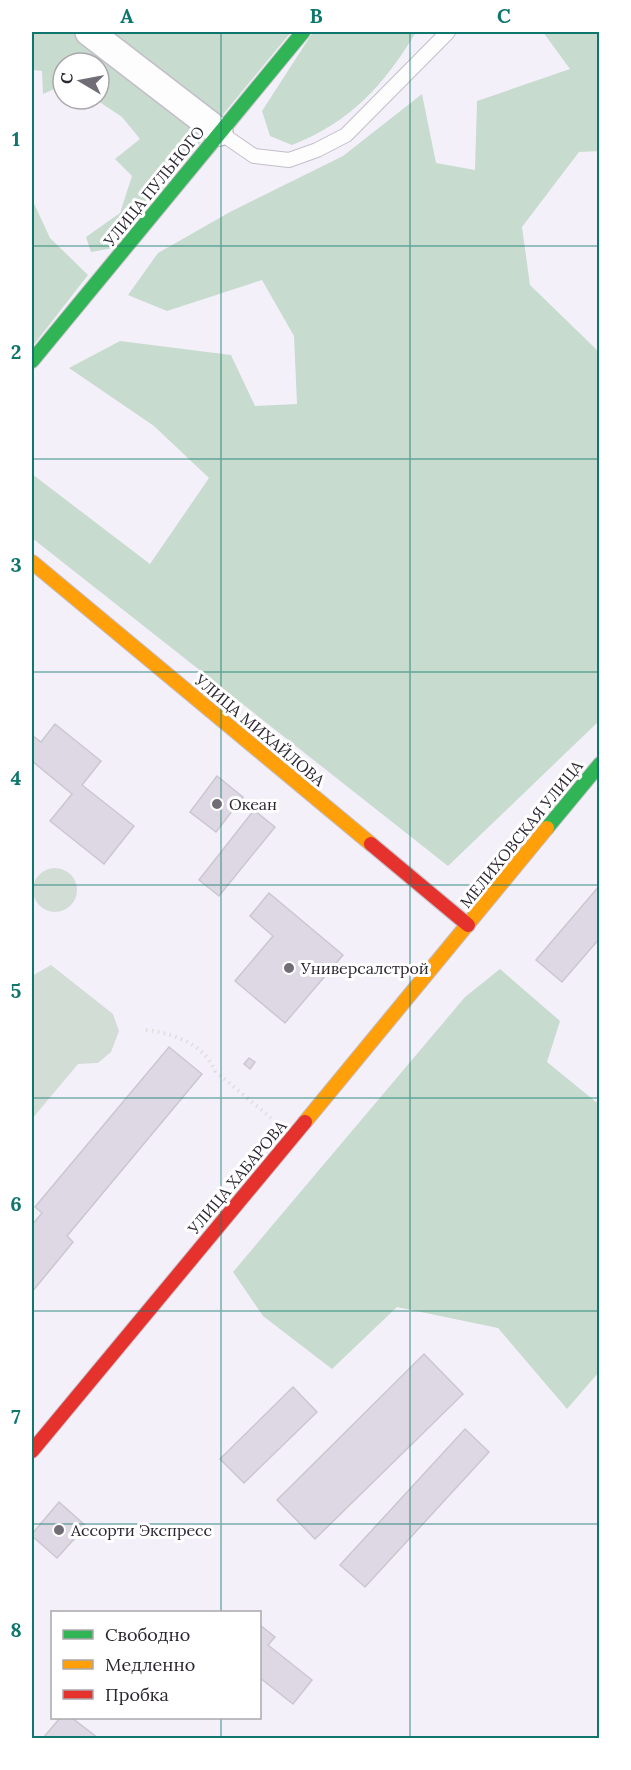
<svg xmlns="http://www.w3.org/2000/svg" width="631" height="1770" font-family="Lora,serif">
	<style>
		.green { fill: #d2ddd6 }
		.forest { fill: #c7dbce }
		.building { fill: #ddd8e4; stroke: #cbc7d0; stroke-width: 1.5 }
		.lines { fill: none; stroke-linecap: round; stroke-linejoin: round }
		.lane-casing { stroke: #c3bec8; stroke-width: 16 }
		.street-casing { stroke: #c3bec8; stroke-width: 30 }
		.fast-casing { stroke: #c3bec8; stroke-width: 16 }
		.slow-casing { stroke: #c3bec8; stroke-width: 16 }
		.jam-casing { stroke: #c3bec8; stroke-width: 16 }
		.path { stroke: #dfdde0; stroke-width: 4; stroke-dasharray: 1.5 4.5; stroke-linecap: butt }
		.lane { stroke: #fdfdfe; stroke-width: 14 }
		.street { stroke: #fdfdfe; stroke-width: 27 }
		.fast { stroke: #30b455; stroke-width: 14 }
		.slow { stroke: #ff9f0a; stroke-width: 14 }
		.jam { stroke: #e5322d; stroke-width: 14 }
		.grid { fill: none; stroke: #0f766e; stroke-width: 1.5; stroke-opacity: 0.55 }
		.poi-dot { fill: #716d76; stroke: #fff; stroke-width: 2 }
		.labels { text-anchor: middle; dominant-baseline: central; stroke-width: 6; stroke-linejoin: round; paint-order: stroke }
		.street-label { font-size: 16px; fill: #2b2630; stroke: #fff }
		.poi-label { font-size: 16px; fill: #2b2630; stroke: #fff; text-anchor: start }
		.neatline { fill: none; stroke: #0f766e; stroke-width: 2 }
		.grid-label { font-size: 20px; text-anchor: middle; font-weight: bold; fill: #0f766e }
	</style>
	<rect width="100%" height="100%" fill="#f4f0f9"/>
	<path class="green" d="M33 890a22 22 0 1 1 44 0a22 22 0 1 1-44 0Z
		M51 965 113 1014 119 1031 111 1052 98 1063 78 1064 32 1119V976Z"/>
	<path class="forest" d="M32 32H291L113 248 91 252 86 237 120 213 132 176 115 159 140 139 122 117 95 99H99V63H63V85L43 94 42 71 32 70Z
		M313 32H416C384 85 351 122 292 145L270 136 262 111Z
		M543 32H599V151L579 152 522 227 530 285 599 352V721L448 866 32 538V474L150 564 209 478 154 426 69 368 120 341 231 355 255 406 297 404 294 336 262 280 167 311 128 295 158 253 230 212 343 156 422 94 436 163 475 170 477 101 570 69Z
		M32 199 50 238 88 275 32 347Z
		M500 969 560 1021 547 1062 596 1102 599 1098V1372L567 1409 498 1328 397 1307 332 1369 263 1316 233 1272 465 997Z"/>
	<path class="building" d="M55 724 101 761 82 785 134 826 104 864 50 821 72 794 32 761V737L33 736 41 742Z
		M217 776 243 797 216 832 190 812Z
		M254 810 275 827 219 896 199 880Z
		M600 885V938L562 982 536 960Z
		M269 893 343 955 285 1023 235 981 273 936 250 916Z
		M169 1047 202 1074 67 1236 73 1242 32 1292V1225L42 1213 35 1207Z
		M249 1058 255 1062 250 1069 244 1064Z
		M424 1354 463 1394 315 1539 277 1500Z
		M293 1387 317 1412 244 1483 220 1459Z
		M465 1429 489 1452 365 1587 340 1565Z
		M59 1502 86 1526 57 1558 32 1536V1534Z
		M260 1625 275 1637 268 1645 312 1680 293 1704 260 1678Z
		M60 1718H72L98 1738H43Z"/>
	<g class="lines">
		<defs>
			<path id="lane" d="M219 132 254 156 289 160 317 150 346 135 448 32"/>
			<path id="street" d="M89 32 219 132"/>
			<path id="fast" d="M32 361 303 32
				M547 828 600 764"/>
			<path id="slow" d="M32 562 371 844
				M305 1122 547 828"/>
			<path id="jam" d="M371 844 468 925
				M32 1451 305 1122"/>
		</defs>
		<use href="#lane" class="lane-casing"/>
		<use href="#street" class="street-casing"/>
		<use href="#fast" class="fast-casing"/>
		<use href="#slow" class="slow-casing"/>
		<use href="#jam" class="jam-casing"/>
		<path class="path" d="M146 1030C173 1033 204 1044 215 1071L271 1118"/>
		<use href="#lane" class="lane"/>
		<use href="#street" class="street"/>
		<use href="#fast" class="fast"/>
		<use href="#slow" class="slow"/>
		<use href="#jam" class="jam"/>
	</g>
	<path class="grid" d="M221 32V1612M410 32V1738M32 246H600M32 459H600M32 672H600M32 885H600M32 1098H600M32 1311H600M32 1524H600M221 1718V1738"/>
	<g class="poi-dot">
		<circle cx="217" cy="804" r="6"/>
		<circle cx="289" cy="968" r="6"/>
		<circle cx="59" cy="1530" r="6"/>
	</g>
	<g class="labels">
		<g class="street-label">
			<text transform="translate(154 186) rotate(-51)">УЛИЦА ПУЛЬНОГО</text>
			<text transform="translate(260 730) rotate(40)">УЛИЦА МИХАЙЛОВА</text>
			<text transform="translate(521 834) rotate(-51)">МЕЛИХОВСКАЯ УЛИЦА</text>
			<text transform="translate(237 1177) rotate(-50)">УЛИЦА ХАБАРОВА</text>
		</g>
		<g class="poi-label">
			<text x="229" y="804">Океан</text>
			<text x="301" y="968">Универсалстрой</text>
			<text x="71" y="1530">Ассорти Экспресс</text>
		</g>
	</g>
	<rect width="631" height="1770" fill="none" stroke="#ffffff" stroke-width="66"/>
	<rect x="51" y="1611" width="210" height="108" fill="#ffffff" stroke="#aaa8ac" stroke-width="1.5"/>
	<rect x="63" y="1630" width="30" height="9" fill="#30b455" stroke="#aaa8ac" stroke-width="1.5"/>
	<text x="105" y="1641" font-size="18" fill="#2b2630">Свободно</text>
	<rect x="63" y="1660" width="30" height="9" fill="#ff9f0a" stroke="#aaa8ac" stroke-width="1.5"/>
	<text x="105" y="1671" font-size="18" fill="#2b2630">Медленно</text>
	<rect x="63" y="1690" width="30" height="9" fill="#e5322d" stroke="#aaa8ac" stroke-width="1.5"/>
	<text x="105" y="1701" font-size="18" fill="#2b2630">Пробка</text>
	<g transform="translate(81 81) rotate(280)"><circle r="28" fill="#ffffff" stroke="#aaa8ac" stroke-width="1.5"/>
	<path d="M0-4.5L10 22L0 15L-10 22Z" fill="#716d76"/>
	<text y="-9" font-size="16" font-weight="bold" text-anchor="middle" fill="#2b2630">С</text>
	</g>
	<rect x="33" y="33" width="565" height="1704" class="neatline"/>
	<g class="grid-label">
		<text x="127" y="23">A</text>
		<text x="316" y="23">B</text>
		<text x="504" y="23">C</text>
		<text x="16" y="146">1</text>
		<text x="16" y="359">2</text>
		<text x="16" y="572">3</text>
		<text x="16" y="785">4</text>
		<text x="16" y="998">5</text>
		<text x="16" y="1211">6</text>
		<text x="16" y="1424">7</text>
		<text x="16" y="1637">8</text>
	</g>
</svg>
